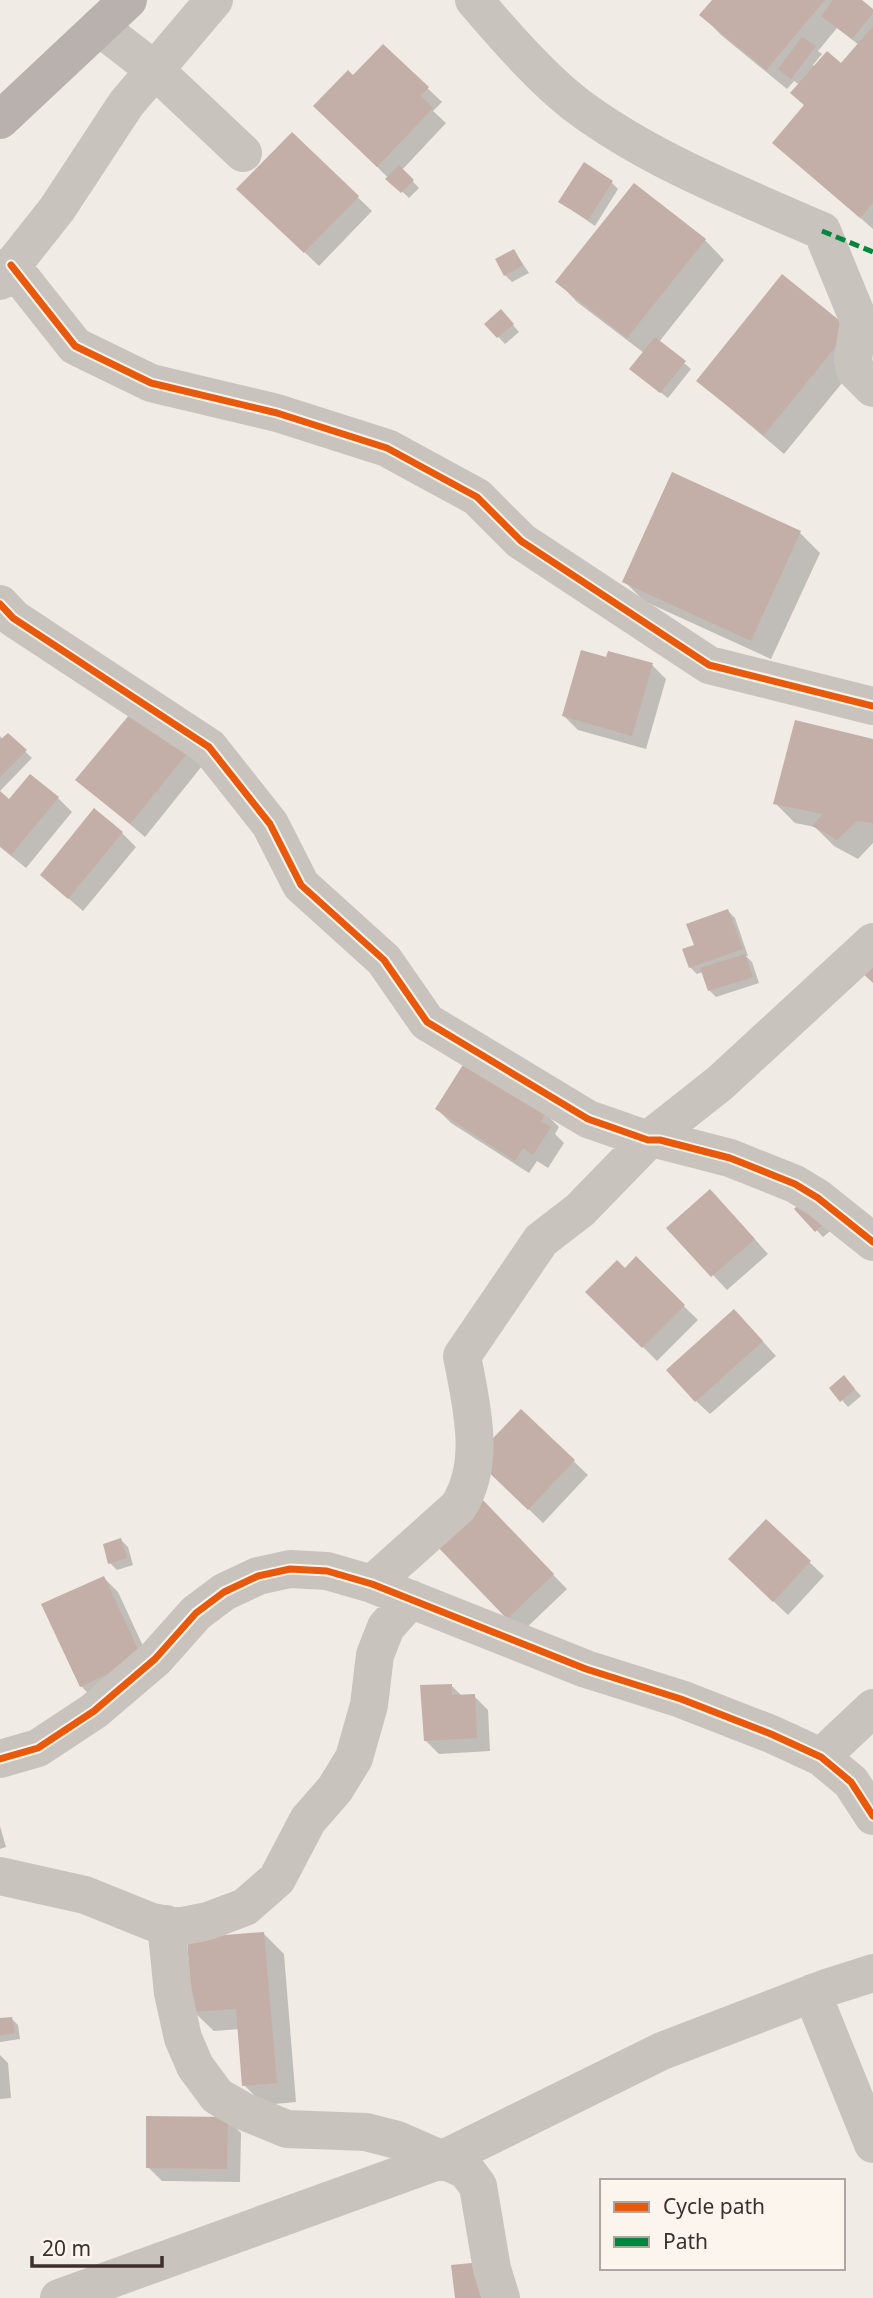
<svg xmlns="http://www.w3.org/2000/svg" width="873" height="2298" font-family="'Noto Sans',sans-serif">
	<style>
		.shadow { fill: #0003; fill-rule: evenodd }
		.building { fill: #c3afa7 }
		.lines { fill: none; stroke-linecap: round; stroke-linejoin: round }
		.street { stroke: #c9c3be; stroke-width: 38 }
		.primary { stroke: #b8b1ad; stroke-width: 38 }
		.quiet { stroke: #00873e; stroke-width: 5; stroke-dasharray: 10 5; stroke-linecap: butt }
		.cycleway-casing { stroke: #fbf5ee; stroke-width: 11 }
		.cycleway { stroke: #e8590c; stroke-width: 7 }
	</style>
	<rect width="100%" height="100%" fill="#f0ebe5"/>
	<path class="shadow" d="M714 0H860L873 11V229L775 143 806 106 800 85 794 81 787 89 721 35 702 15ZM837 28 859 45 841 66 816 67 813 65 822 54 818 51Z
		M383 46 442 102 433 111 446 123 402 170 419 188 409 198 329 120 353 78Z
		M292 134 372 211 319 266 239 189Z
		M612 183 618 189 595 226 560 202Z
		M705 240 724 260 659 342 691 369 668 398 638 375 644 353 577 302 558 282Z
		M514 251 529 273 512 282 505 275Z
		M507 318 519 332 505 344 487 324Z
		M849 330 869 350 784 454 698 381Z
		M673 475 800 533 820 553 771 659 644 601 624 581Z
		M607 659 652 665 666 679 646 749 578 730 564 716Z
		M135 710 202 766 145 837 78 780Z
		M8 735 32 758 0 791V736L3 740Z
		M873 741V843L858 859 834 846 815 827 795 823 775 803Z
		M0 793 10 802 58 798 72 812 26 868 0 847Z
		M122 833 136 847 83 911 42 875Z
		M728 911 735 918 748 956H746L752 962 759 983 716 997 709 990 703 972 697 974 690 967 696 946Z
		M437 1109 545 1113 559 1127 555 1134 564 1143 548 1168 537 1161 529 1173 451 1123Z
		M724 1205 768 1254 727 1290 669 1228Z
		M797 1209 835 1227 823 1237Z
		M636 1259 698 1320 657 1361 588 1292 625 1270Z
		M748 1325 776 1356 710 1414 696 1401Z
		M850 1384 861 1396 848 1407 842 1400Z
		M521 1411 588 1475 543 1523 476 1458Z
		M481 1501 567 1589 522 1632 436 1543Z
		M766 1521 824 1576 788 1615 744 1573Z
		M121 1540 128 1547 133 1565 117 1570 110 1563Z
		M104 1578 118 1592 155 1672 95 1700 81 1686Z
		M451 1685 462 1696H474L488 1710 490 1751 439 1754 425 1740Z
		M0 1826 6 1847 0 1849Z
		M264 1934 284 1954 296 2102 264 2105 244 2085 240 2029 214 2031 194 2012Z
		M11 2018 18 2025 20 2039 0 2042V2020Z
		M0 2055 8 2063 11 2098 0 2099Z
		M227 2119 241 2133 240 2182 162 2181 148 2167Z"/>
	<path class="building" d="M712 0H825L766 70 699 15Z
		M833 0H862L873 9V13L852 39 821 16Z
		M873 26V203L860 218 772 143 804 105 790 93 827 51 841 63Z
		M802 37 816 46 791 79 778 69Z
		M383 44 429 87 421 96 433 108 377 167 313 106 348 70 353 75Z
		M292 132 359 196 304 253 236 189Z
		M584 162 613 181 588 220 558 202Z
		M399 165 414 180 401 193 385 179Z
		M634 183 706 239 627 338 555 282Z
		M514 249 523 265 504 276 495 259Z
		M782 274 850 329 764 435 696 381Z
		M501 309 514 324 497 338 484 324Z
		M655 337 686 361 660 393 629 369Z
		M672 472 801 531 751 641 622 582Z
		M581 650 606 657 608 651 653 663 632 736 562 716Z
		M135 708 189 751 130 824 75 780Z
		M795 720 873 739V823L857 821 837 840 812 826 823 814 773 804Z
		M8 733 27 750 0 777V740Z
		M30 774 59 797 11 855 0 846V791L9 799Z
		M94 808 123 832 68 899 40 875Z
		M728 909 743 949 689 968 682 949 694 945 686 924Z
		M873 950V983L856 967Z
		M745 954 753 977 708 991 700 968Z
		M466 1060 546 1112 541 1121 551 1127 533 1155 523 1148 515 1161 435 1109Z
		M710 1189 755 1239 711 1277 666 1228Z
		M808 1196 829 1219 815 1232 794 1209Z
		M636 1256 685 1305 642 1348 585 1292 617 1260 625 1268Z
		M734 1309 763 1341 695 1402 666 1370Z
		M844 1375 855 1389 840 1402 829 1388Z
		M521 1409 575 1460 528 1510 474 1458Z
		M481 1498 554 1574 507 1619 433 1542Z
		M766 1519 811 1561 773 1602 728 1559Z
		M121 1538 127 1558 108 1564 103 1544Z
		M104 1576 142 1658 80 1687 41 1604Z
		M452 1684V1695L475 1694 477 1738 424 1741 420 1685Z
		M264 1932 277 2083 242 2086 236 2009 192 2012 187 1938Z
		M12 2017 15 2033 0 2035V2018Z
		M146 2116 228 2117 227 2169 146 2168Z
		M482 2262 487 2298H455L451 2265Z"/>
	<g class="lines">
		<path class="street" d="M474 0C503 34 543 80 579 107 652 161 740 195 822 231L859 321 853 359 855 370 873 388
			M99 27 156 71 243 153
			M11 265 75 346 151 383 277 413 387 448 477 497 521 541 709 665 873 706
			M0 281 57 209 126 104 214 0
			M0 604 13 618 209 747 270 824 301 885 384 960 427 1022 588 1119 648 1140H660L730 1158 795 1184 818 1198 873 1242
			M372 1584 458 1507C487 1463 471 1404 462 1356L541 1240 580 1210 648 1140 720 1083 873 942
			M821 1757 873 1708
			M0 1759 38 1748 94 1711 155 1659 196 1613 224 1592 258 1576 290 1569 327 1571 372 1584 586 1669 681 1699 771 1734 821 1757 851 1782 873 1816
			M0 1876 85 1895 152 1922 178 1927 208 1921 245 1907 277 1879 308 1820 335 1789 354 1758 369 1705 375 1655 386 1627 411 1599
			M166 1924 173 1993 183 2038 195 2066 217 2096 243 2111 287 2129 366 2132 397 2140 466 2170 478 2186 492 2269 501 2298
			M812 1993 873 2144
			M59 2298 441 2160 662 2051 829 1987 873 1973"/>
		<path class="primary" d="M0 120 128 0"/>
		<path class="quiet" d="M822 231 873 252"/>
		<defs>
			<path id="cycleway" d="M11 265 75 346 151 383 277 413 387 448 477 497 521 541 709 665 873 706
				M0 604 13 618 209 747 270 824 301 885 384 960 427 1022 588 1119 648 1140H660L730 1158 795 1184 818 1198 873 1242
				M0 1759 38 1748 94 1711 155 1659 196 1613 224 1592 258 1576 290 1569 327 1571 372 1584 586 1669 681 1699 771 1734 821 1757 851 1782 873 1816"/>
		</defs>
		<use href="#cycleway" class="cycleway-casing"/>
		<use href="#cycleway" class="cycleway"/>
	</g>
	<rect x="600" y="2179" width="245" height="91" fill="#fbf5ee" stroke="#aea6a0" stroke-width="2"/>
	<rect x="614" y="2202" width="35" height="10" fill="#e8590c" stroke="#aea6a0" stroke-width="2"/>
	<text x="663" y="2214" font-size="21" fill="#3b302b">Cycle path</text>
	<rect x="614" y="2237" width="35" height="10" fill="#00873e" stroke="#aea6a0" stroke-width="2"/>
	<text x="663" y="2249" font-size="21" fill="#3b302b">Path</text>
	<path d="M32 2256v10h130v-10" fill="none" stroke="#3b302b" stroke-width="3.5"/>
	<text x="42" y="2256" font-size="21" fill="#3b302b" stroke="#fbf5ee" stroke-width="5" paint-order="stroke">20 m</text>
</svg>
